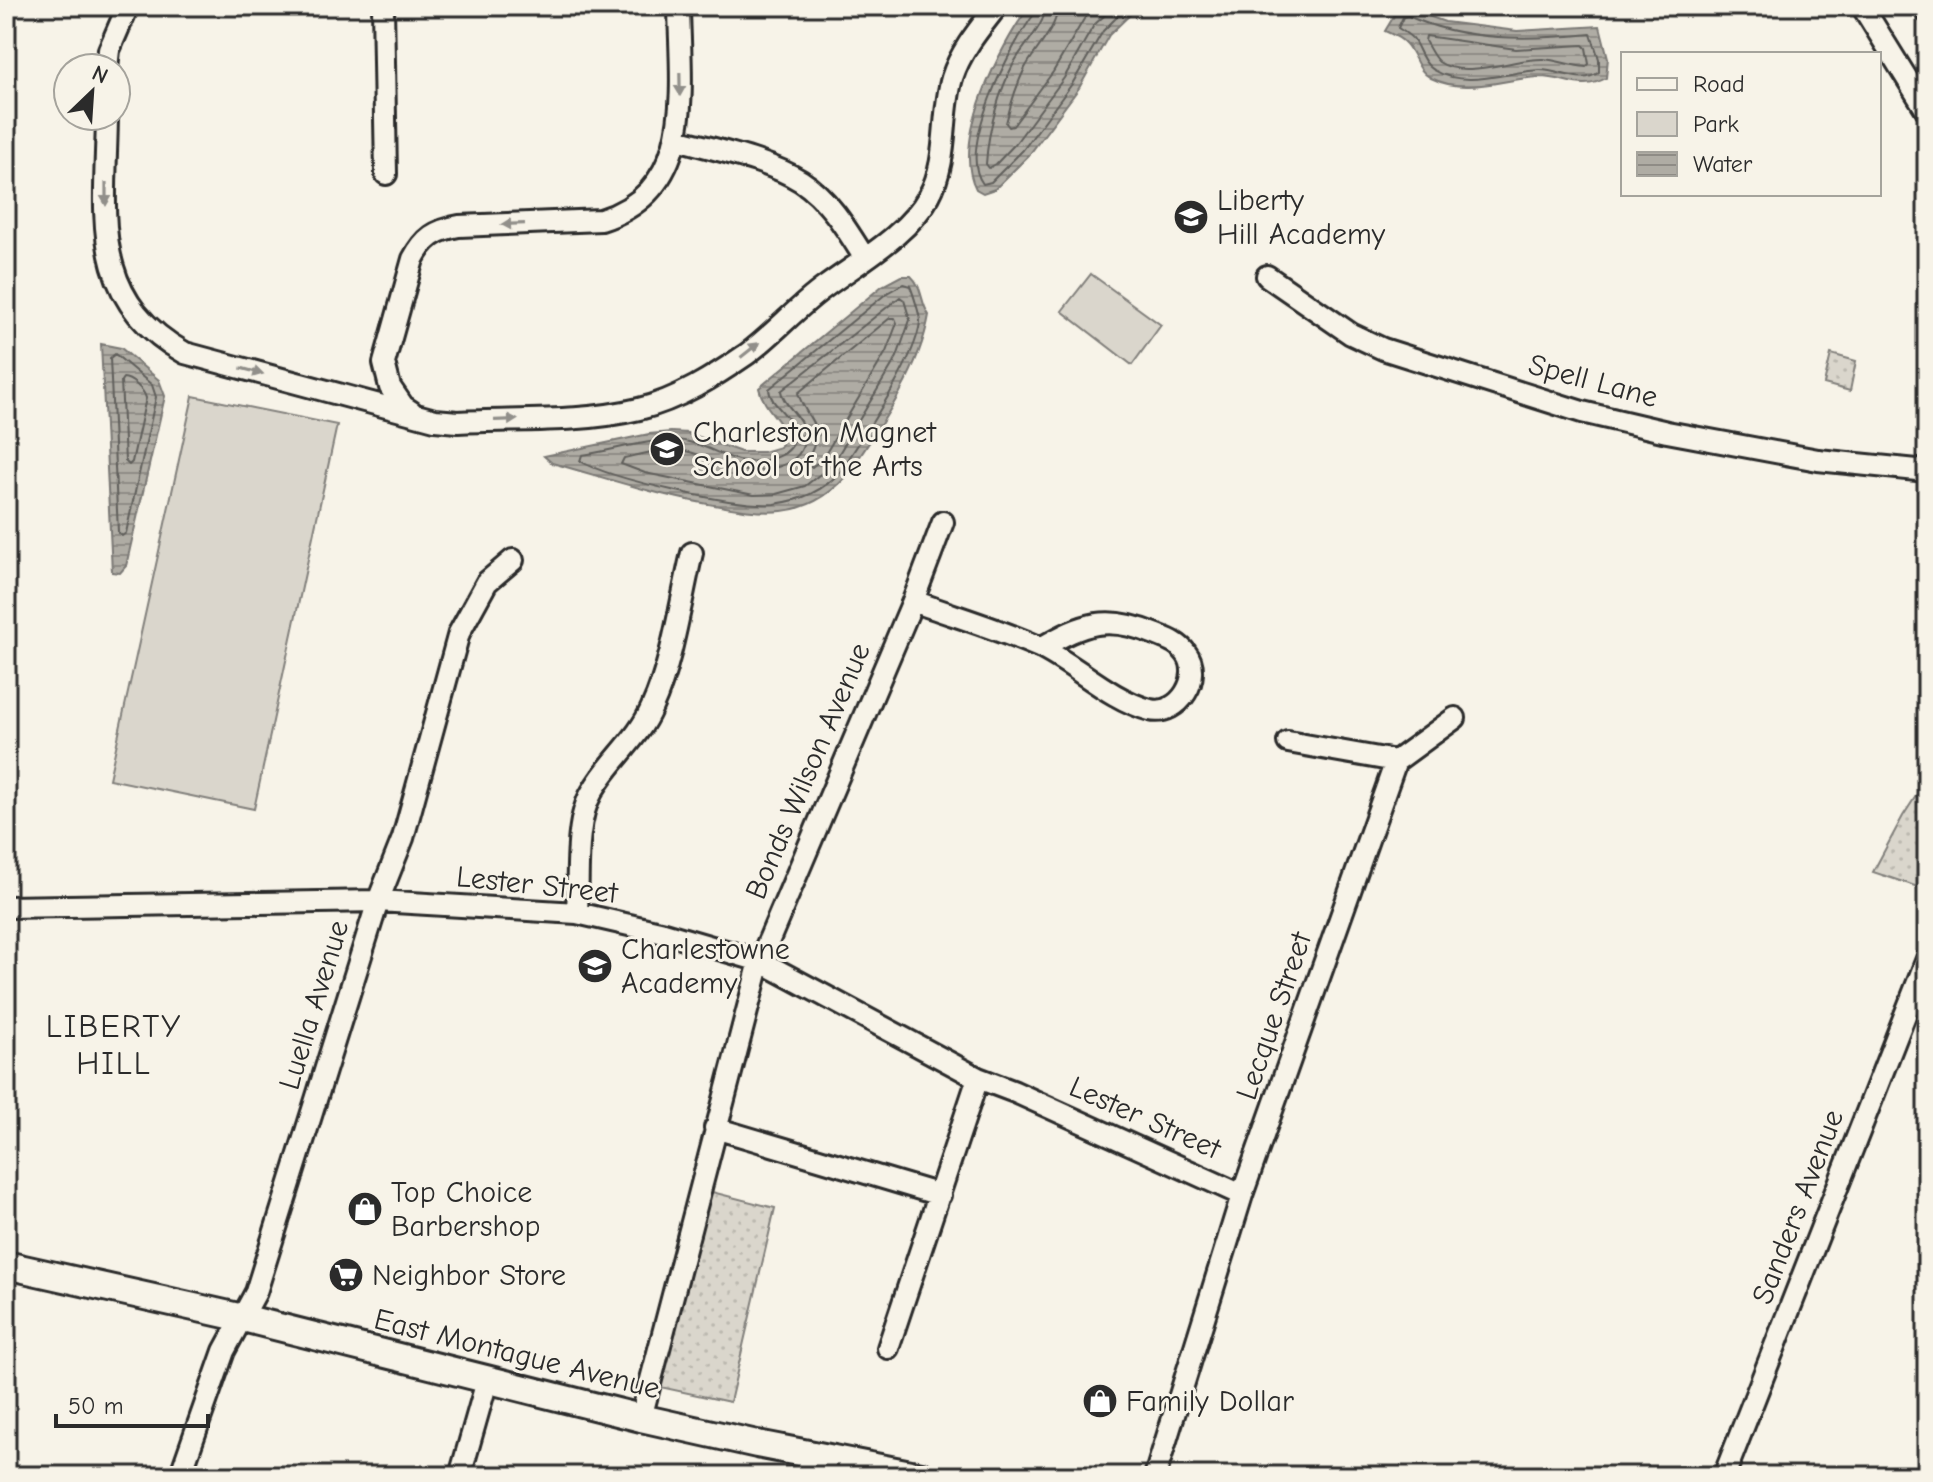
<svg xmlns="http://www.w3.org/2000/svg" width="1933" height="1482" font-family="'Comic Neue',sans-serif">
	<style>
		.green { fill: url(#green-dots); stroke: #82807c; stroke-width: 2 }
		.pitch { fill: #dad6cc; stroke: #82807c; stroke-width: 2 }
		.water { fill: url(#water-rules); stroke: #7a7874; stroke-width: 2 }
		.lines { fill: none; stroke-linecap: round; stroke-linejoin: round }
		.shore { stroke: #605f5b; stroke-width: 2 }
		.minor-casing { stroke: #2b2b2b; stroke-width: 26 }
		.major-casing { stroke: #2b2b2b; stroke-width: 32 }
		.minor { stroke: #f7f3e8; stroke-width: 20 }
		.major { stroke: #f7f3e8; stroke-width: 26 }
		.oneway { fill: #918f8a }
		.labels { text-anchor: middle; dominant-baseline: central; stroke-width: 6; stroke-linejoin: round; paint-order: stroke }
		.poi-label { font-size: 30px; fill: #2b2b2b; stroke: #f7f3e8; text-anchor: start }
		.street-label { font-size: 30px; fill: #2b2b2b; stroke: #f7f3e8 }
		.neighbourhood-label { font-size: 32px; letter-spacing: 2px; fill: #2b2b2b; stroke: #f7f3e8 }
	</style>
	<defs>
		<pattern id="green-dots" width="8" height="8" patternUnits="userSpaceOnUse" patternTransform="scale(2)"><rect width="8" height="8" fill="#dad6cc"/><path d="M2 2h.1M6 6h.1" fill="none" stroke="#bbb8af" stroke-width="1.8" stroke-linecap="round"/></pattern>
		<pattern id="water-rules" width="6" height="5" patternUnits="userSpaceOnUse" patternTransform="scale(2)"><rect width="6" height="5" fill="#afaca4"/><path d="M0 2.5h6" fill="none" stroke="#8f8c86"/></pattern>
	</defs>
	<rect width="100%" height="100%" fill="#f7f3e8"/>
	<filter id="ink" filterUnits="userSpaceOnUse"><feTurbulence type="fractalNoise" baseFrequency=".0125" numOctaves="2"/><feDisplacementMap in="SourceGraphic" scale="16" xChannelSelector="R" yChannelSelector="G"/><feConvolveMatrix kernelMatrix="1 2 1 2 8 2 1 2 1" color-interpolation-filters="sRGB"/></filter>
	<g filter="url(#ink)">
		<path class="green" d="M1831 354 1856 361 1850 391 1824 384Z
			M1927 779V890L1873 872 1903 816Z
			M704 1190 775 1208 730 1402 660 1387 657 1380Z"/>
		<path class="pitch" d="M1091 274 1161 325 1132 365 1062 311Z
			M193 396 337 425 254 809 109 779Z"/>
		<path class="water" d="M1030 6H1139L1109 35 1079 88 1029 155 995 189 983 193 976 189C951 142 1000 45 1030 6Z
			M1400 6 1445 22 1517 31 1600 26 1608 58 1606 78C1582 92 1565 77 1541 77 1504 78 1467 96 1431 78 1417 71 1416 55 1406 44 1401 38 1392 34 1385 31Z
			M901 276H911C923 287 920 302 929 315 919 373 879 428 846 477 804 522 762 514 708 504 653 494 606 478 552 463L544 456 649 434 671 432 688 433 741 452H763L780 447 787 435C779 418 763 407 759 388L882 286Z
			M101 344 121 348 159 380 165 396 126 566 120 573 112 572Z"/>
		<g class="lines">
			<path class="shore" d="M1036 6 1035 13C1012 43 956 150 983 184L991 182 1023 150 1072 84 1103 31 1128 6
				M1046 6C1045 25 1025 44 1015 61 999 91 988 130 986 164L989 168 996 164 1015 144 1064 78 1094 25 1115 6
				M1058 6C1057 29 1036 48 1025 68 1016 86 1011 103 1006 123L1009 127 1013 126 1053 72 1084 19 1097 6
				M1408 16C1465 42 1530 40 1591 34L1599 59V72C1582 86 1559 69 1539 70 1506 72 1465 89 1434 70 1423 64 1420 49 1413 39 1409 35 1403 31 1398 28L1403 17Z
				M1426 36 1516 49 1583 45 1586 48 1589 64 1586 67C1571 66 1558 60 1543 59 1514 58 1465 80 1439 62 1433 57 1429 47 1425 41Z
				M903 284 910 286C913 293 920 315 920 322 916 360 862 438 840 472 823 491 799 501 774 504 736 507 613 480 580 461L582 455C612 451 643 440 673 440 697 440 716 454 738 460 756 464 792 460 795 437 796 417 770 407 769 389L887 293Z
				M900 297 904 300 910 320 897 357 832 465 805 486 776 494 754 495 645 473 621 464 624 458C643 454 665 447 685 451 704 454 720 466 738 470 761 474 808 467 804 433 803 416 783 406 781 391Z
				M890 318H895L897 323 886 352 823 458 812 467H808L806 463C828 423 808 425 798 393Z
				M115 354 152 385 156 397 126 533 122 536 118 532 110 358Z
				M123 378C131 378 144 390 146 398L132 462 129 465 125 461 121 381Z"/>
			<defs>
				<path id="minor" d="M383 6 386 174
					M1862 6 1927 111
					M1923 6 1927 12
					M107 68 109 50 128 6
					M107 116C106 212 87 298 185 353L435 420 458 422C518 419 581 423 639 409 678 400 715 376 747 354 774 334 797 307 825 287 860 261 908 235 929 196 949 160 941 116 952 78 961 50 980 28 997 6
					M677 139C715 150 768 160 801 181 829 199 847 230 864 257
					M1267 276 1351 334 1383 349 1582 412 1667 432 1818 460 1927 471
					M412 412 403 406 390 387 384 363 413 259C424 238 435 230 459 226L601 220C698 189 680 87 679 6
					M913 601C954 616 999 629 1039 647 1075 664 1109 699 1150 710 1179 717 1204 676 1186 653 1178 642 1167 639 1155 634 1107 614 1084 623 1041 648
					M1288 742 1396 761 1455 718
					M6 907 378 901 577 913 664 933 760 961 978 1078 1015 1092 1242 1195
					M577 913C579 878 574 822 592 792 609 761 638 740 652 707 672 664 681 599 692 553
					M715 1128 940 1195
					M888 1348 978 1078
					M641 1418 760 961 913 601 943 522
					M180 1476 224 1351 256 1292 378 901 403 838 459 633 487 582 513 560
					M460 1476 487 1381
					M1155 1476 1242 1195 1396 761
					M1724 1476 1927 959"/>
				<path id="major" d="M6 1265 243 1318 641 1418 757 1444 921 1476"/>
			</defs>
			<use href="#minor" class="minor-casing"/>
			<use href="#major" class="major-casing"/>
			<use href="#minor" class="minor"/>
			<use href="#major" class="major"/>
		</g>
		<defs><path id="oneway-solid" d="M-6-.8H1V-3.2L6.5 0L1 3.2V.8H-6Z" transform="scale(2)"/></defs>
		<g class="oneway">
			<use href="#oneway-solid" transform="translate(680 84) rotate(89)"/>
			<use href="#oneway-solid" transform="translate(106 194) rotate(90)"/>
			<use href="#oneway-solid" transform="translate(513 224) rotate(178)"/>
			<use href="#oneway-solid" transform="translate(750 350) rotate(-38)"/>
			<use href="#oneway-solid" transform="translate(252 371) rotate(15)"/>
			<use href="#oneway-solid" transform="translate(506 420) rotate(-2)"/>
		</g>
	</g>
	<defs>
		<symbol id="school-disc" viewBox="-11 -11 22 22"><circle r="9.5" fill="#2b2b2b" stroke="#f7f3e8"/><path d="M0-5L7-2L0 1L-7-2ZM-4 1L0 2.5L4 1V4Q0 6-4 4Z" fill="#fff"/></symbol>
		<symbol id="shop-disc" viewBox="-11 -11 22 22"><circle r="9.5" fill="#2b2b2b" stroke="#f7f3e8"/><path d="M-5-2.5h2.3a2.7 3.5 0 0 1 5.4 0H5L5.5 6h-11ZM-1.5-2.5h3a1.5 2.3 0 0 0-3 0Z" fill="#fff"/></symbol>
		<symbol id="supermarket-disc" viewBox="-11 -11 22 22"><circle r="9.5" fill="#2b2b2b" stroke="#f7f3e8"/><path d="M-6-5.5h2.5l.6 2H6L4.5 2H-2.5L-4.4-4H-6ZM-1.5 3.2a1.3 1.3 0 1 0 .1 0ZM3 3.2a1.3 1.3 0 1 0 .1 0Z" fill="#fff"/></symbol>
	</defs>
	<g fill-rule="evenodd">
		<use href="#school-disc" x="1171" y="197" width="40" height="40"/>
		<use href="#school-disc" x="647" y="429" width="40" height="40"/>
		<use href="#school-disc" x="575" y="946" width="40" height="40"/>
		<use href="#shop-disc" x="345" y="1189" width="40" height="40"/>
		<use href="#supermarket-disc" x="326" y="1255" width="40" height="40"/>
		<use href="#shop-disc" x="1080" y="1381" width="40" height="40"/>
	</g>
	<g class="labels">
		<g class="poi-label">
			<text x="1217" y="200">Liberty<tspan x="1217" dy="34">Hill Academy</tspan></text>
			<text x="693" y="432">Charleston Magnet<tspan x="693" dy="34">School of the Arts</tspan></text>
			<text x="621" y="949">Charlestowne<tspan x="621" dy="34">Academy</tspan></text>
			<text x="391" y="1192">Top Choice<tspan x="391" dy="34">Barbershop</tspan></text>
			<text x="372" y="1275">Neighbor Store</text>
			<text x="1126" y="1401">Family Dollar</text>
		</g>
		<g class="street-label">
			<text transform="translate(1593 381) rotate(15)">Spell Lane</text>
			<text transform="translate(808 771) rotate(-67)">Bonds Wilson Avenue</text>
			<text transform="translate(537 885) rotate(6)">Lester Street</text>
			<text transform="translate(314 1005) rotate(-73)">Luella Avenue</text>
			<text transform="translate(1274 1016) rotate(-71)">Lecque Street</text>
			<text transform="translate(1145 1118) rotate(24)">Lester Street</text>
			<text transform="translate(1798 1207) rotate(-69)">Sanders Avenue</text>
			<text transform="translate(517 1354) rotate(14)">East Montague Avenue</text>
		</g>
		<g class="neighbourhood-label">
			<text x="114" y="1026">LIBERTY<tspan x="114" dy="37">HILL</tspan></text>
		</g>
	</g>
	<rect width="1933" height="1482" fill="none" stroke="#f7f3e8" stroke-width="32"/>
	<rect x="16" y="16" width="1901" height="1450" fill="none" stroke="#2b2b2b" stroke-width="3" filter="url(#ink)"/>
	<rect x="1621" y="52" width="260" height="144" fill="#f7f3e8" stroke="#a5a39c" stroke-width="2"/>
	<rect x="1637" y="78" width="40" height="12" fill="#f7f3e8" stroke="#a5a39c" stroke-width="2"/>
	<text x="1693" y="92" font-size="24" fill="#2b2b2b">Road</text>
	<rect x="1637" y="112" width="40" height="24" fill="#dad6cc" stroke="#a5a39c" stroke-width="2"/>
	<text x="1693" y="132" font-size="24" fill="#2b2b2b">Park</text>
	<rect x="1637" y="152" width="40" height="24" fill="url(#water-rules)" stroke="#a5a39c" stroke-width="2"/>
	<text x="1693" y="172" font-size="24" fill="#2b2b2b">Water</text>
	<g transform="translate(92 92) rotate(25)"><circle r="38" fill="#f7f3e8" stroke="#a5a39c" stroke-width="2"/>
	<path d="M0-6L14 30L0 20L-14 30Z" fill="#2b2b2b"/>
	<text y="-12" font-size="22" font-weight="bold" text-anchor="middle" fill="#2b2b2b">N</text>
	</g>
	<path d="M56 1414v12h152v-12" fill="none" stroke="#2b2b2b" stroke-width="4"/>
	<text x="68" y="1414" font-size="24" fill="#2b2b2b" stroke="#f7f3e8" stroke-width="6" paint-order="stroke">50 m</text>
</svg>
